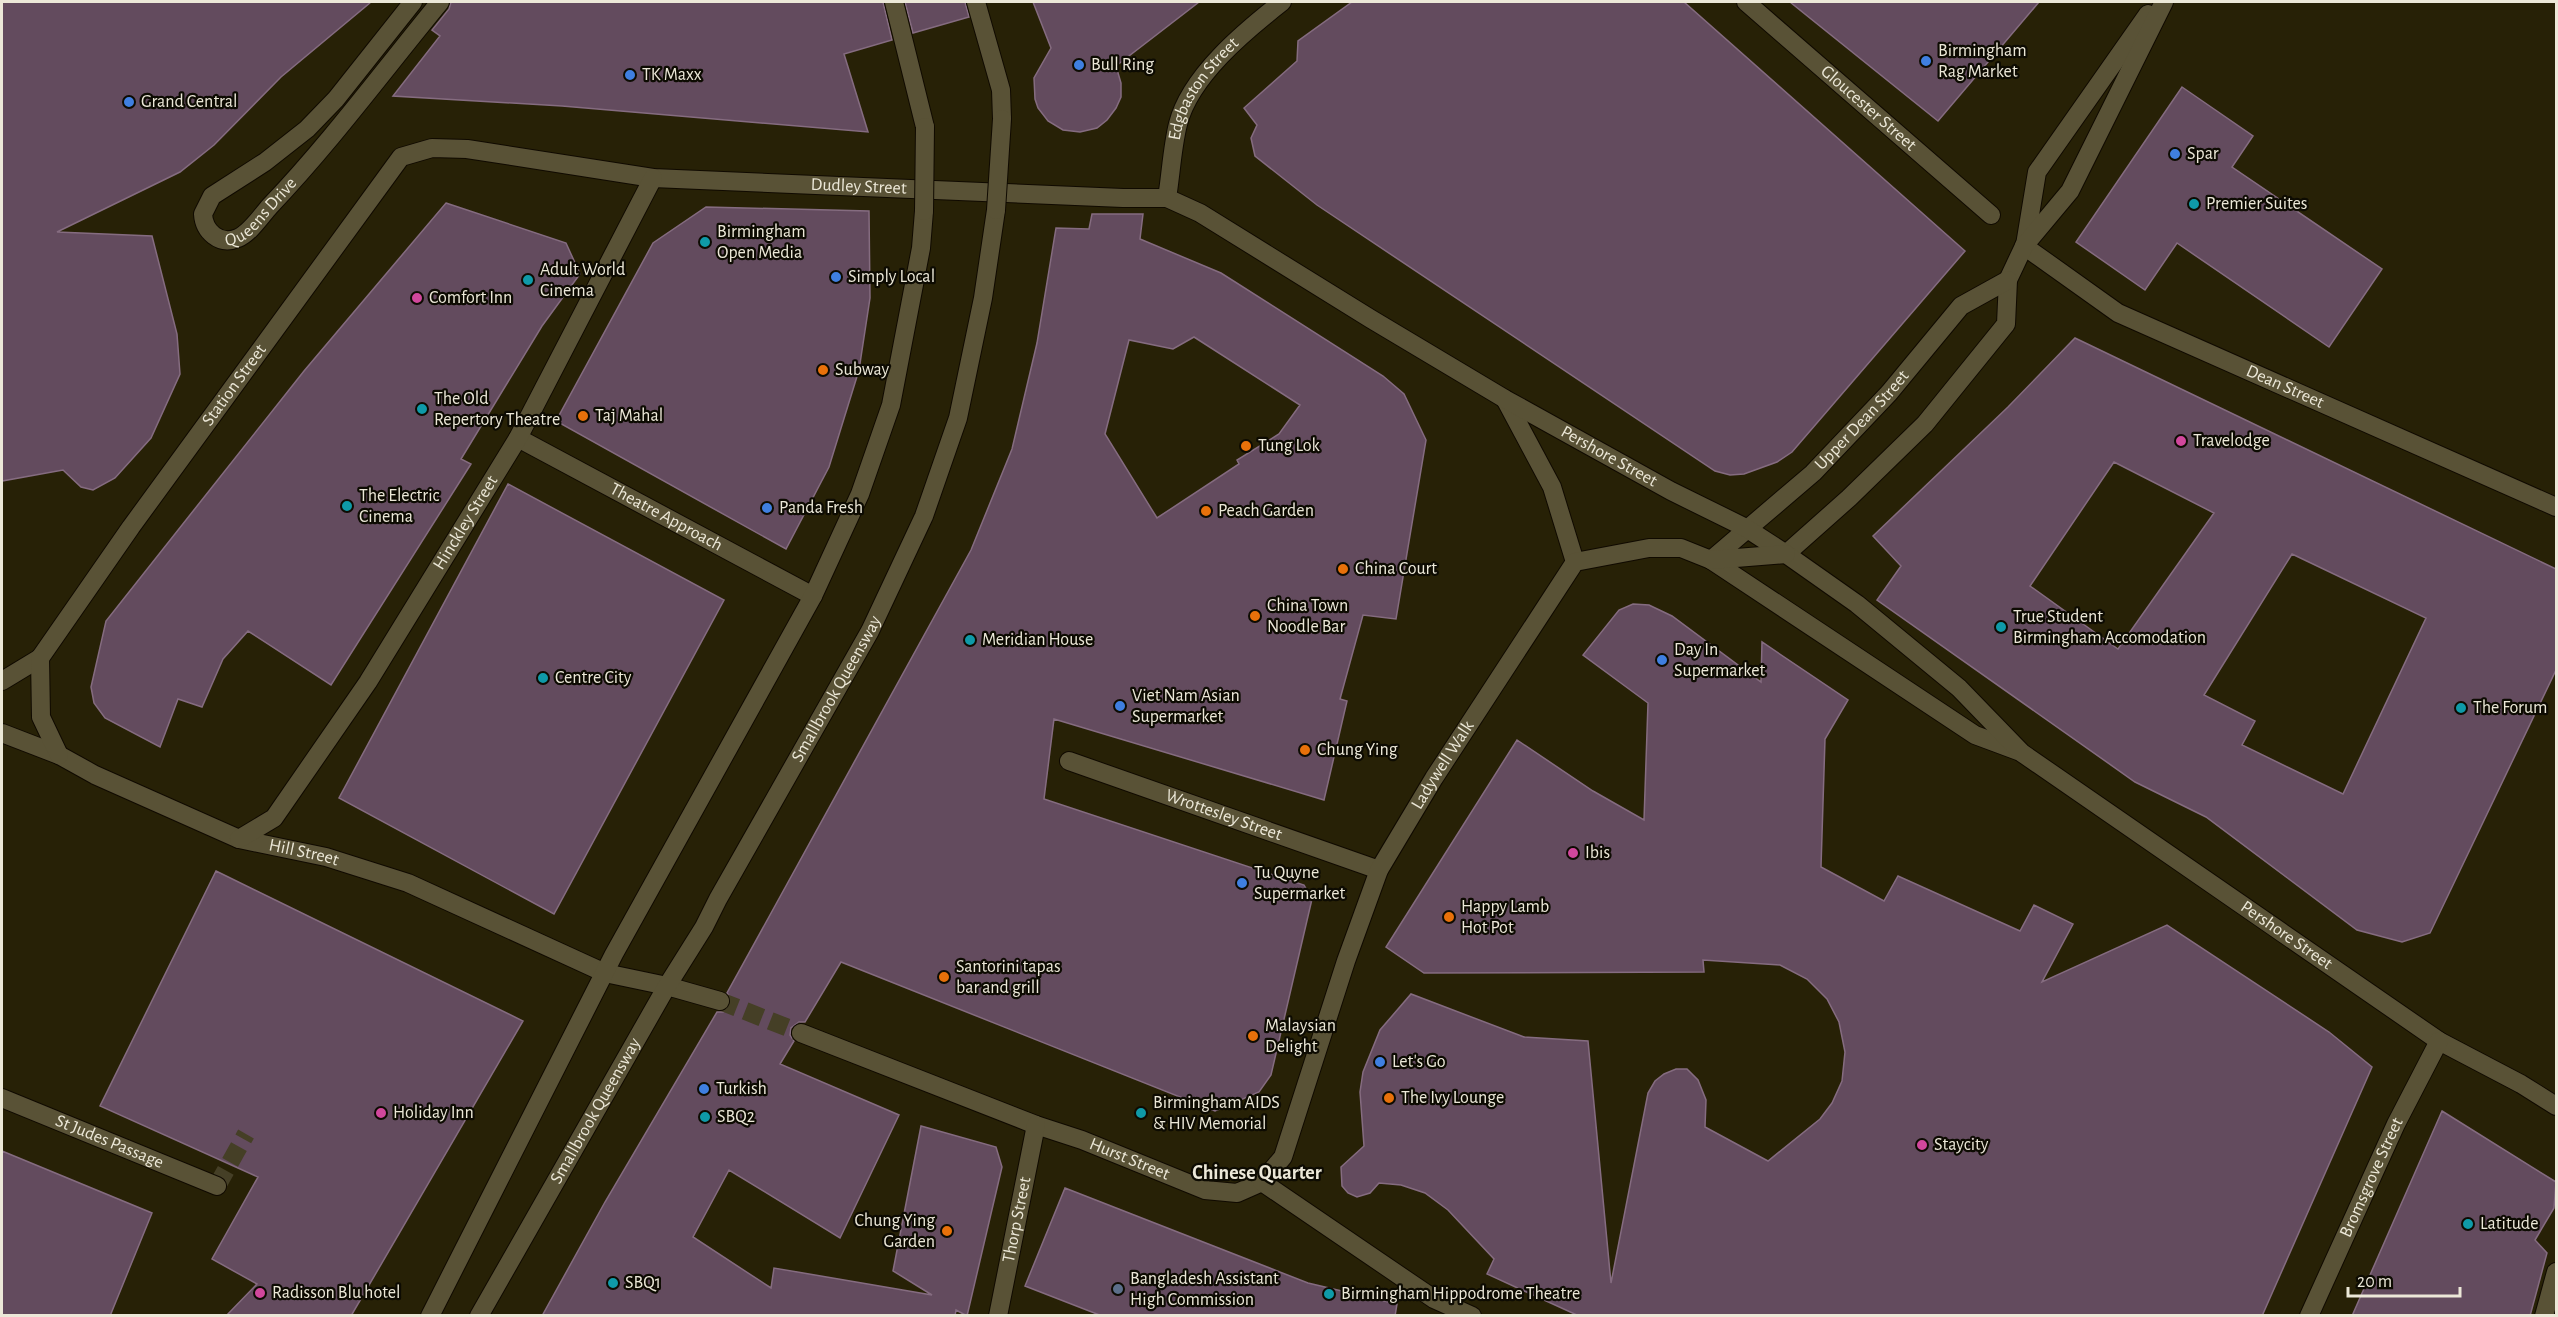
<svg xmlns="http://www.w3.org/2000/svg" width="2558" height="1317" font-family="'Alegreya Sans',sans-serif">
	<style>
		.building { fill: #634b5e; stroke: #856c80; stroke-width: 1.5; fill-rule: evenodd }
		.lines { fill: none; stroke-linecap: round; stroke-linejoin: round }
		.minor-tunnel { stroke: #453f26; stroke-width: 18; stroke-dasharray: 18 9; stroke-linecap: butt }
		.minor-casing { stroke: #100a00; stroke-width: 20 }
		.minor { stroke: #595236; stroke-width: 18 }
		.minor-bridge-casing { stroke: #100a00; stroke-width: 20; stroke-linecap: butt }
		.minor-bridge { stroke: #595236; stroke-width: 18 }
		.shop-dot { fill: #3f7fe0; stroke: #0d0b02; stroke-width: 2 }
		.culture-dot { fill: #0f9aa8; stroke: #0d0b02; stroke-width: 2 }
		.hotel-dot { fill: #d1479c; stroke: #0d0b02; stroke-width: 2 }
		.food-dot { fill: #e8710a; stroke: #0d0b02; stroke-width: 2 }
		.service-dot { fill: #5c6f8a; stroke: #0d0b02; stroke-width: 2 }
		.labels { text-anchor: middle; dominant-baseline: central; stroke-width: 4.5; stroke-linejoin: round; paint-order: stroke }
		.poi-label { font-size: 18px; fill: #ece8d8; stroke: #0d0b02; text-anchor: start }
		.street-label { font-size: 18px; fill: #ece8d8; stroke: #0d0b02 }
		.neighbourhood-label { font-size: 20px; font-weight: bold; fill: #ece8d8; stroke: #0d0b02 }
	</style>
	<rect width="100%" height="100%" fill="#272106"/>
	<path class="building" d="M2 2H371L281 77 214 145 180 172 57 232 152 236 177 334 180 374 151 438 115 478 93 490 81 487 63 470 2 481Z
		M451 2H883L892 40 844 54 868 132 562 106 393 96 440 36 432 30 449 9Z
		M905 2H965L969 17 913 33Z
		M1033 2H1199L1116 66 1121 83V97L1116 108 1107 120 1097 128 1080 132 1063 130 1048 121 1038 108 1035 99 1034 78 1051 48Z
		M1352 2H1684L1965 251 1792 452 1777 462 1744 474 1730 475 1715 471 1317 205 1255 156 1251 138 1257 125 1244 108 1297 61 1298 41Z
		M1790 2H2039L1938 121Z
		M2182 87 2253 136 2232 167 2382 269 2329 347 2177 243 2145 290 2076 242Z
		M446 203 566 243 580 274 542 326 461 459 471 464 331 685 248 631 223 659 202 707 178 699 160 747 105 718 94 703 91 687 106 621 304 371Z
		M706 207 869 211 870 298 859 370 829 467 786 549 556 421 653 243Z
		M1092 214H1143L1140 239 1221 273 1383 376 1404 394 1426 440 1396 619 1363 615 1340 699 1347 701 1324 800 1054 719 1044 799 1304 885 1312 899 1271 1075 1259 1092 1215 1111 841 962 805 1022H799L791 1028 790 1035 794 1041 780 1064 899 1115 840 1238 729 1170 693 1237 771 1288 774 1268 932 1295 893 1271 921 1126 996 1147 1002 1167 967 1316 956 1310 955 1316H542L605 1202 717 1012H723L731 1005V998L727 993 971 550 1012 449 1037 343 1056 228 1089 229ZM1194 337 1300 405 1279 434 1237 460 1239 464 1157 518 1105 434 1129 340 1173 349Z
		M2075 338 2556 569V670L2430 933 2402 942 2357 930 2206 817 2135 782 1877 600 1901 566 1873 536 2008 407ZM2114 462 2214 513 2118 649 2030 586ZM2292 554 2426 618 2343 794 2242 745 2255 721 2204 695Z
		M508 484 724 600 554 914 339 798Z
		M1633 604 1649 605 1672 616 1761 682 1762 642 1848 700 1825 739 1821 867 1884 901 1898 876 2020 931 2034 905 2073 924 2042 982 2167 925 2329 1032 2372 1067 2262 1316H1579L1487 1274 1494 1259 1448 1210 1425 1193 1401 1185 1379 1183 1370 1193 1357 1197 1348 1193 1342 1186 1341 1167 1364 1146 1360 1092 1363 1072 1380 1030 1411 994 1524 1037 1588 1041 1611 1283 1648 1093 1655 1081 1664 1074 1676 1069H1687L1698 1080 1706 1100 1705 1127 1768 1161 1820 1119 1832 1103 1842 1081 1845 1052 1839 1022 1827 999 1807 979 1780 965 1703 960 1704 972 1424 973 1386 947 1517 740 1593 791 1644 820 1648 703 1583 655 1619 610Z
		M216 871 523 1021 351 1316H226L257 1284 212 1259 258 1177 100 1106Z
		M2442 1111 2556 1182 2554 1208 2535 1240 2547 1253 2530 1316H2352Z
		M2 1151 152 1213 110 1316H2Z
		M1065 1188 1308 1283 1397 1304 1395 1316H1102L1025 1286Z"/>
	<g class="lines">
		<path class="minor-tunnel" d="M720 1001 801 1033
			M217 1186 246 1134"/>
		<defs>
			<g id="minor">
				<path id="s1" d="M413 2 336 99 307 129 265 162 212 196 203 214C204 231 219 246 238 238 250 233 261 216 270 206 331 142 384 70 440 2"/>
				<path d="M894 2 925 127"/>
				<path d="M976 2 1001 90 1002 119"/>
				<path id="s2" d="M1746 2 1991 215"/>
				<path id="s3" d="M1167 198C1171 174 1172 148 1178 124 1190 76 1245 31 1282 2"/>
				<path d="M2025 245 2037 172 2148 14"/>
				<path id="s4" d="M2024 246 2118 313 2556 507"/>
				<path d="M1505 399 1552 487 1575 562"/>
				<path id="s5" d="M518 438 813 596"/>
				<path d="M1786 554 1849 498 1925 424 2006 324 2008 280 2024 246 2070 191 2164 2"/>
				<path id="s6" d="M1711 560 1813 473 1889 393 1961 306 2008 280"/>
				<path d="M1711 560 1975 735 2018 751"/>
				<path d="M2 681 40 658"/>
				<path id="s7" d="M2 733 59 755 95 775 239 839 326 857 408 883 605 973 667 986 720 1001"/>
				<path id="s8" d="M59 755 41 717 40 658 131 527 401 157 432 148 467 149 653 178 1123 198H1167L1200 213 1371 319 1505 399 1671 491 1746 528 1786 554 1857 604 1959 688 2022 753 2439 1041 2521 1084 2556 1106"/>
				<path id="s9" d="M1069 761 1379 870"/>
				<path id="s10" d="M239 839 274 818 368 682 518 438 653 178"/>
				<path id="s11" d="M801 1033 1036 1125 1082 1140 1205 1190 1237 1193 1262 1182 1283 1157 1346 961 1379 870 1434 778 1575 562 1649 548H1681L1711 560 1786 554"/>
				<path id="s12" d="M2 1098 217 1186"/>
				<path d="M1262 1182 1434 1299 1472 1316"/>
				<path d="M430 1316 614 954 813 596 860 494 891 405 921 248 924 211"/>
				<path id="s13" d="M479 1316 667 986 704 927 718 899 870 631 924 516 958 418 983 298 996 210"/>
				<path id="s14" d="M998 1316 1036 1125"/>
				<path id="s15" d="M2309 1316 2396 1124 2439 1041"/>
				<path d="M2544 1316 2556 1272"/>
			</g>
		</defs>
		<use href="#minor" class="minor-casing"/>
		<use href="#minor" class="minor"/>
		<defs>
			<path id="minor-bridge" d="M996 210 1002 119
				M924 211 925 127"/>
		</defs>
		<use href="#minor-bridge" class="minor-bridge-casing"/>
		<use href="#minor-bridge" class="minor-bridge"/>
	</g>
	<g class="shop-dot">
		<circle cx="1926" cy="61" r="6"/>
		<circle cx="1079" cy="65" r="6"/>
		<circle cx="630" cy="75" r="6"/>
		<circle cx="129" cy="102" r="6"/>
		<circle cx="2175" cy="154" r="6"/>
		<circle cx="836" cy="277" r="6"/>
		<circle cx="767" cy="508" r="6"/>
		<circle cx="1662" cy="660" r="6"/>
		<circle cx="1120" cy="706" r="6"/>
		<circle cx="1242" cy="883" r="6"/>
		<circle cx="1380" cy="1062" r="6"/>
		<circle cx="704" cy="1089" r="6"/>
	</g>
	<g class="culture-dot">
		<circle cx="2194" cy="204" r="6"/>
		<circle cx="705" cy="242" r="6"/>
		<circle cx="528" cy="280" r="6"/>
		<circle cx="422" cy="409" r="6"/>
		<circle cx="347" cy="506" r="6"/>
		<circle cx="2001" cy="627" r="6"/>
		<circle cx="970" cy="640" r="6"/>
		<circle cx="543" cy="678" r="6"/>
		<circle cx="2461" cy="708" r="6"/>
		<circle cx="1141" cy="1113" r="6"/>
		<circle cx="705" cy="1117" r="6"/>
		<circle cx="2468" cy="1224" r="6"/>
		<circle cx="613" cy="1283" r="6"/>
		<circle cx="1329" cy="1294" r="6"/>
	</g>
	<g class="hotel-dot">
		<circle cx="417" cy="298" r="6"/>
		<circle cx="2181" cy="441" r="6"/>
		<circle cx="1573" cy="853" r="6"/>
		<circle cx="381" cy="1113" r="6"/>
		<circle cx="1922" cy="1145" r="6"/>
		<circle cx="260" cy="1293" r="6"/>
	</g>
	<g class="food-dot">
		<circle cx="823" cy="370" r="6"/>
		<circle cx="583" cy="416" r="6"/>
		<circle cx="1246" cy="446" r="6"/>
		<circle cx="1206" cy="511" r="6"/>
		<circle cx="1343" cy="569" r="6"/>
		<circle cx="1255" cy="616" r="6"/>
		<circle cx="1305" cy="750" r="6"/>
		<circle cx="1449" cy="917" r="6"/>
		<circle cx="944" cy="977" r="6"/>
		<circle cx="1253" cy="1036" r="6"/>
		<circle cx="1389" cy="1098" r="6"/>
		<circle cx="947" cy="1231" r="6"/>
	</g>
	<circle class="service-dot" cx="1118" cy="1289" r="6"/>
	<g class="labels">
		<g class="poi-label">
			<text x="1938" y="51">Birmingham<tspan x="1938" dy="21">Rag Market</tspan></text>
			<text x="1091" y="65">Bull Ring</text>
			<text x="642" y="75">TK Maxx</text>
			<text x="141" y="102">Grand Central</text>
			<text x="2187" y="154">Spar</text>
			<text x="2206" y="204">Premier Suites</text>
			<text x="717" y="232">Birmingham<tspan x="717" dy="21">Open Media</tspan></text>
			<text x="540" y="270">Adult World<tspan x="540" dy="21">Cinema</tspan></text>
			<text x="848" y="277">Simply Local</text>
			<text x="429" y="298">Comfort Inn</text>
			<text x="835" y="370">Subway</text>
			<text x="434" y="399">The Old<tspan x="434" dy="21">Repertory Theatre</tspan></text>
			<text x="595" y="416">Taj Mahal</text>
			<text x="2193" y="441">Travelodge</text>
			<text x="1258" y="446">Tung Lok</text>
			<text x="359" y="496">The Electric<tspan x="359" dy="21">Cinema</tspan></text>
			<text x="779" y="508">Panda Fresh</text>
			<text x="1218" y="511">Peach Garden</text>
			<text x="1355" y="569">China Court</text>
			<text x="1267" y="606">China Town<tspan x="1267" dy="21">Noodle Bar</tspan></text>
			<text x="2013" y="617">True Student<tspan x="2013" dy="21">Birmingham Accomodation</tspan></text>
			<text x="982" y="640">Meridian House</text>
			<text x="1674" y="650">Day In<tspan x="1674" dy="21">Supermarket</tspan></text>
			<text x="555" y="678">Centre City</text>
			<text x="1132" y="696">Viet Nam Asian<tspan x="1132" dy="21">Supermarket</tspan></text>
			<text x="2473" y="708">The Forum</text>
			<text x="1317" y="750">Chung Ying</text>
			<text x="1585" y="853">Ibis</text>
			<text x="1254" y="873">Tu Quyne<tspan x="1254" dy="21">Supermarket</tspan></text>
			<text x="1461" y="907">Happy Lamb<tspan x="1461" dy="21">Hot Pot</tspan></text>
			<text x="956" y="967">Santorini tapas<tspan x="956" dy="21">bar and grill</tspan></text>
			<text x="1265" y="1026">Malaysian<tspan x="1265" dy="21">Delight</tspan></text>
			<text x="1392" y="1062">Let's Go</text>
			<text x="716" y="1089">Turkish</text>
			<text x="1401" y="1098">The Ivy Lounge</text>
			<text x="1153" y="1103">Birmingham AIDS<tspan x="1153" dy="21">&amp; HIV Memorial</tspan></text>
			<text x="393" y="1113">Holiday Inn</text>
			<text x="717" y="1117">SBQ2</text>
			<text x="1934" y="1145">Staycity</text>
			<text x="935" y="1221" text-anchor="end">Chung Ying<tspan x="935" dy="21">Garden</tspan></text>
			<text x="2480" y="1224">Latitude</text>
			<text x="1130" y="1279">Bangladesh Assistant<tspan x="1130" dy="21">High Commission</tspan></text>
			<text x="625" y="1283">SBQ1</text>
			<text x="272" y="1293">Radisson Blu hotel</text>
			<text x="1341" y="1294">Birmingham Hippodrome Theatre</text>
		</g>
		<g class="street-label">
			<text stroke="none"><textPath href="#s3" startOffset="118">Edgbaston Street</textPath></text>
			<text stroke="none"><textPath href="#s2" startOffset="162">Gloucester Street</textPath></text>
			<text stroke="none"><textPath href="#s8" startOffset="1180">Dudley Street</textPath></text>
			<text stroke="none"><textPath href="#s1" startOffset="386">Queens Drive</textPath></text>
			<text stroke="none"><textPath href="#s8" startOffset="436">Station Street</textPath></text>
			<text stroke="none"><textPath href="#s4" startOffset="298">Dean Street</textPath></text>
			<text stroke="none"><textPath href="#s6" startOffset="206">Upper Dean Street</textPath></text>
			<text stroke="none"><textPath href="#s8" startOffset="2001">Pershore Street</textPath></text>
			<text stroke="none"><textPath href="#s5" startOffset="168">Theatre Approach</textPath></text>
			<text stroke="none"><textPath href="#s10" startOffset="393">Hinckley Street</textPath></text>
			<text stroke="none"><textPath href="#s13" startOffset="722">Smallbrook Queensway</textPath></text>
			<text stroke="none"><textPath href="#s11" startOffset="951">Ladywell Walk</textPath></text>
			<text stroke="none"><textPath href="#s9" startOffset="164">Wrottesley Street</textPath></text>
			<text stroke="none"><textPath href="#s7" startOffset="326">Hill Street</textPath></text>
			<text stroke="none"><textPath href="#s8" startOffset="2834">Pershore Street</textPath></text>
			<text stroke="none"><textPath href="#s13" startOffset="236">Smallbrook Queensway</textPath></text>
			<text stroke="none"><textPath href="#s12" startOffset="116">St Judes Passage</textPath></text>
			<text stroke="none"><textPath href="#s11" startOffset="352">Hurst Street</textPath></text>
			<text stroke="none"><textPath href="#s15" startOffset="152">Bromsgrove Street</textPath></text>
			<text stroke="none"><textPath href="#s14" startOffset="98">Thorp Street</textPath></text>
		</g>
		<g class="neighbourhood-label">
			<text x="1257" y="1173">Chinese Quarter</text>
		</g>
	</g>
	<rect width="2558" height="1317" fill="none" stroke="#ece8d8" stroke-width="6"/>
	<path d="M2348 1287v9h112v-9" fill="none" stroke="#ece8d8" stroke-width="3"/>
	<text x="2357" y="1287" font-size="18" fill="#ece8d8" stroke="#0d0b02" stroke-width="4.5" paint-order="stroke">20 m</text>
</svg>
